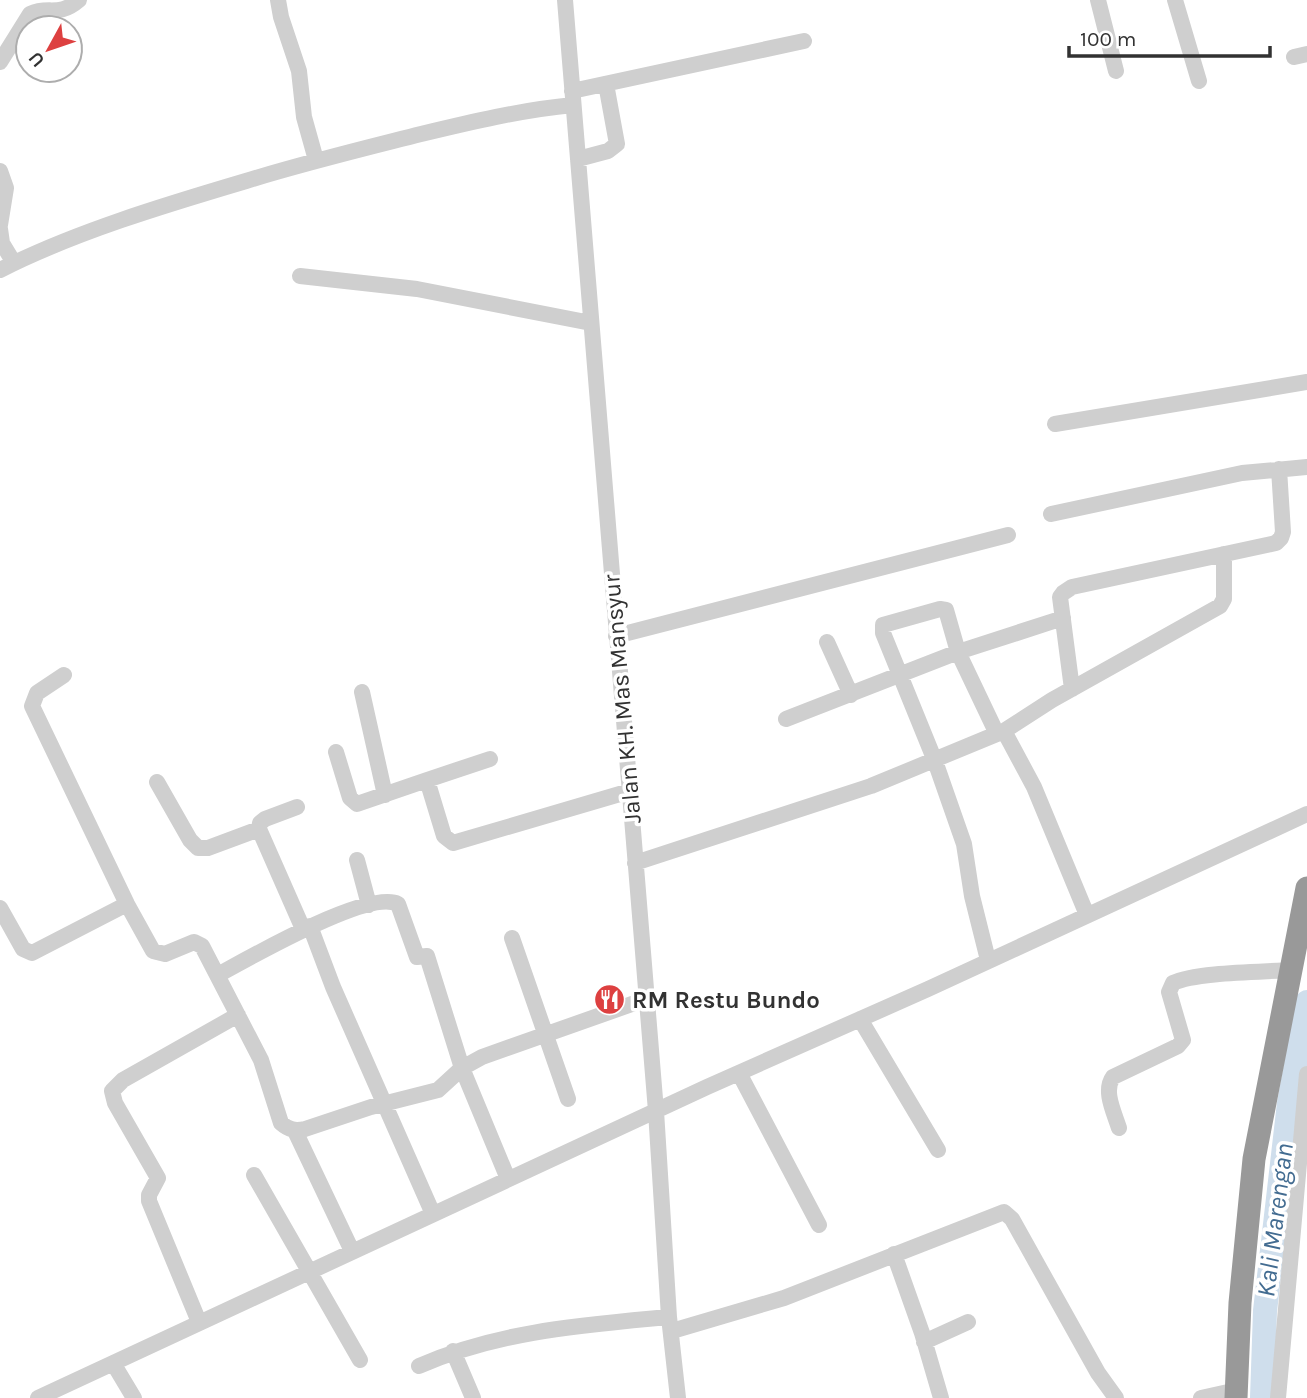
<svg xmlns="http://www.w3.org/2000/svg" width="1307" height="1398" font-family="Karla,sans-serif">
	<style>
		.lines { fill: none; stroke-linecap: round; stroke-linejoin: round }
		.river { stroke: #cfdeec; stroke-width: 24 }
		.minor { stroke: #cfcfcf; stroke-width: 16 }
		.highway { stroke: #999; stroke-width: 23 }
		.labels { text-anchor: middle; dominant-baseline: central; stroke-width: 7; stroke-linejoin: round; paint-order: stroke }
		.street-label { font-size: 24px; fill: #323232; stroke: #fff }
		.poi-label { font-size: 24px; font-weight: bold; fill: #323232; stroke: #fff; text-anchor: start }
		.water-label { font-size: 26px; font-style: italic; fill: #436c91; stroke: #fff }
	</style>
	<rect width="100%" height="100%" fill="#fff"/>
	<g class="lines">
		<path class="river" d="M1262 1398 1265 1311 1289 1103 1307 1002"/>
		<path class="minor" d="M278 0 281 17 299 71 304 117 316 160
			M565 0 656 1111 669 1317 678 1398
			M1098 0 1116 71
			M1175 0 1199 81
			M1294 57 1307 54
			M0 62 30 14C49 5 58 18 79 0
			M572 91 804 41
			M578 159 608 151 617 144 606 84
			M0 171 6 188 0 225
			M0 229 2 243 14 263
			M0 270C75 232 165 205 246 181 304 163 362 149 421 134 471 122 521 110 573 105
			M300 276 417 289 591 323
			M1055 424 1307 382
			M1051 514 1242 473 1307 467
			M616 636 1008 535
			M827 642 851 695
			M64 675 37 693 32 706 127 904 153 951 165 954 194 942 202 946 261 1060 281 1123C289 1130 295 1131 305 1129L371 1107 438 1090 462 1068 482 1057 646 999
			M1072 689 1060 597 1063 593 1072 587 1276 543 1281 538 1283 532 1279 469
			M362 692 385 795
			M786 719 958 652 1063 618
			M1004 731 1034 787 1087 915
			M336 752 350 798 357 804 427 780 444 836 453 843 630 791
			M427 780 490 759
			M157 782 190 840 198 848H208L259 829
			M297 807 265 819 260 823 259 829 303 929
			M357 860 369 905
			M635 863 871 786 1004 731 1052 700 1220 606 1224 599V554
			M0 908 23 949 32 953 127 904
			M310 926 333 987 433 1214
			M512 938 568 1099
			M988 960 972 896 964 844 935 761 883 633V625L940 609 946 610 958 652 997 734
			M218 975C247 959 369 889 398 904L417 957 427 956 462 1068 508 1179
			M860 1019 938 1150
			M739 1073 819 1225
			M1119 1128C1114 1112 1103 1091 1113 1077L1178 1046 1183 1040 1169 992 1173 983C1195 972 1264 972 1291 970
			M295 1131 352 1251
			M254 1175 360 1360
			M894 1254 922 1333 941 1398
			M199 1322 149 1201V1195L158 1178 115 1103 112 1091 123 1080 238 1015
			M672 1331 784 1298 1004 1212 1012 1219 1098 1373 1116 1398
			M924 1342 968 1322
			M453 1351 473 1398
			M113 1363 134 1398
			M419 1366C498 1331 584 1325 669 1317
			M38 1398 707 1087 928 989 1307 814
			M1201 1398 1237 1390
			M1278 1398 1307 1074"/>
		<path class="highway" d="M1236 1398 1240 1303 1254 1159 1307 888"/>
	</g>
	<defs>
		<symbol id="restaurant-disc" viewBox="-11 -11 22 22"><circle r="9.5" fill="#dd4040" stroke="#fff"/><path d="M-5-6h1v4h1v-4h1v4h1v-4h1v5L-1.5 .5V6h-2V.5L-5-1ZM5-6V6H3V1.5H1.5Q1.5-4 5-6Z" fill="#fff"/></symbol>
	</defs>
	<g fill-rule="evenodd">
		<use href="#restaurant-disc" x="592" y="982" width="35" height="35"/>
	</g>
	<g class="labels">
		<g class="street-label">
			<text transform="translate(622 699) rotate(-95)">Jalan KH. Mas Mansyur</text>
		</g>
		<g class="poi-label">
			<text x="632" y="1000">RM Restu Bundo</text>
		</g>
		<g class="water-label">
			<text transform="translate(1275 1220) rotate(-83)">Kali Marengan</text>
		</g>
	</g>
	<g transform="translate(49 49) rotate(230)"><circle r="33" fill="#ffffff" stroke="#adadad" stroke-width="2"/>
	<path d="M0-5L12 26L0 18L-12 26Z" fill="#dd4040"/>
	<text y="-10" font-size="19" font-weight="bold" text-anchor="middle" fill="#323232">U</text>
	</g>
	<path d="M1069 46v10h201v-10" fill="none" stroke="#323232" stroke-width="3.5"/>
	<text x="1080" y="46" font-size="21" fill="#323232" stroke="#ffffff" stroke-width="5" paint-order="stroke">100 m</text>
</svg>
